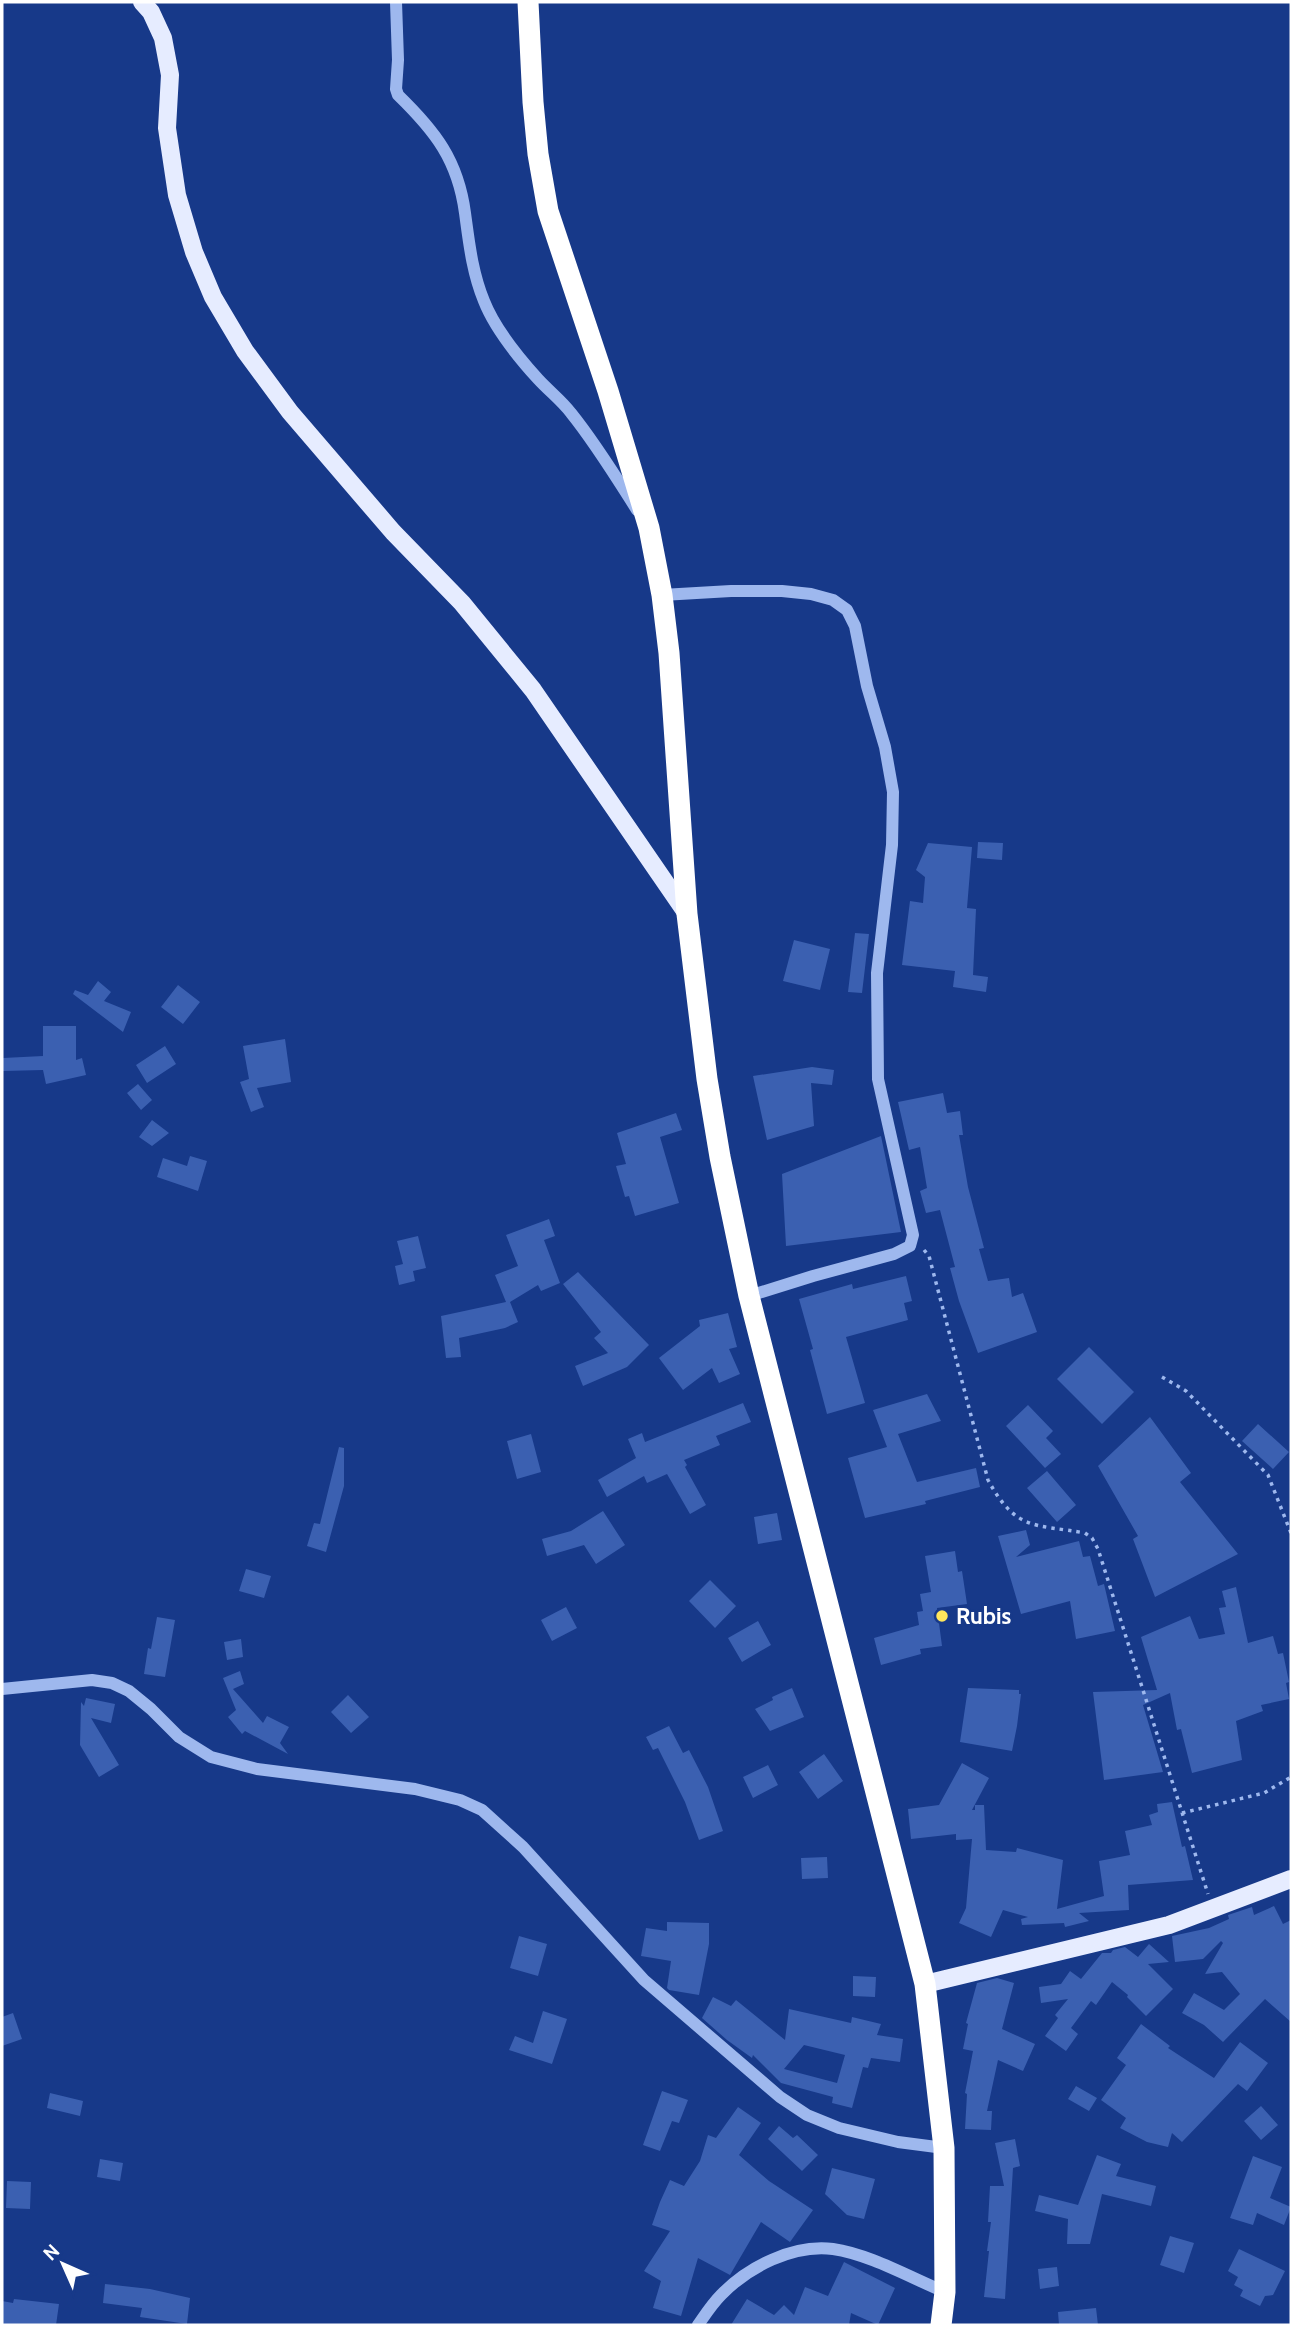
<svg xmlns="http://www.w3.org/2000/svg" width="1293" height="2327" font-family="Cabin,sans-serif">
	<style>
		.building { fill: #3b60b1; fill-rule: evenodd }
		.lines { fill: none; stroke-linecap: round; stroke-linejoin: round }
		.path { stroke: #9eb8ee; stroke-width: 3.5; stroke-dasharray: 3.5 5; stroke-linecap: butt }
		.minor { stroke: #9eb8ee; stroke-width: 12 }
		.major { stroke: #e6ecff; stroke-width: 18 }
		.highway { stroke: #fff; stroke-width: 21 }
		.poi-dot { fill: #ffe65c; stroke: #173989; stroke-width: 2.5 }
		.labels { text-anchor: middle; dominant-baseline: central; stroke-width: 5; stroke-linejoin: round; paint-order: stroke }
		.poi-label { font-size: 23px; font-weight: bold; fill: #fff; stroke: #173989; text-anchor: start }
	</style>
	<rect width="100%" height="100%" fill="#173989"/>
	<path class="building" d="M978 842 1003 843 1002 860 977 858Z
		M928 843 972 847 967 908 976 909 973 975 988 977 986 992 953 987 955 971 902 965 910 901 923 903 925 877 916 870Z
		M855 933 869 934 862 993 848 992Z
		M794 940 830 949 820 990 783 981Z
		M98 981 111 992 104 1001 131 1012 123 1032 73 994 75 990 88 995Z
		M178 985 200 1002 183 1024 161 1007Z
		M43 1026H76V1060L82 1058 86 1075 46 1084 43 1070 3 1071V1058L43 1056Z
		M285 1039 291 1082 257 1088 264 1107 251 1112 240 1082 249 1079 243 1046Z
		M165 1046 176 1064 147 1083 136 1065Z
		M812 1067 834 1070 832 1085 811 1083 814 1126 767 1140 753 1076Z
		M138 1084 152 1100 141 1110 127 1093Z
		M943 1093 947 1113 960 1111 963 1135H959L968 1187 984 1248 979 1249 988 1281 1009 1278 1012 1297 1023 1293 1037 1332 978 1353 959 1301 950 1268 955 1267 940 1210 926 1213 920 1191 927 1188 920 1147 909 1150 898 1102Z
		M676 1113 682 1130 660 1137 679 1203 635 1216 629 1196 625 1197 616 1166 626 1164 617 1133Z
		M152 1120 169 1133 152 1146 139 1137Z
		M881 1136 901 1232 786 1246 782 1174Z
		M190 1156 207 1161 198 1191 157 1177 163 1158 187 1166Z
		M549 1219 555 1236 544 1240 560 1283 541 1291 538 1285 510 1302 518 1322 505 1328 459 1338 461 1357 446 1358 441 1316 506 1302 495 1275 518 1266 506 1235Z
		M418 1236 426 1268 413 1271 415 1281 399 1285 395 1266 403 1264 397 1241Z
		M578 1272 649 1345 627 1367 583 1386 575 1366 608 1353 594 1338 601 1332 563 1284Z
		M906 1276 912 1301 904 1303 908 1320 846 1337 865 1403 827 1414 810 1350 813 1349 799 1299 852 1284 853 1289Z
		M728 1313 737 1347 729 1349 740 1374 719 1383 712 1368 683 1390 659 1358 700 1326 699 1320Z
		M1089 1347 1134 1392 1102 1424 1057 1379Z
		M927 1394 941 1421 898 1434 917 1482 976 1468 980 1487 925 1501 926 1504 865 1518 848 1458 887 1447 873 1410Z
		M743 1403 751 1422 716 1436 720 1445 684 1460 687 1465 685 1467 706 1505 690 1514 667 1474 647 1483 644 1476 607 1497 598 1480 636 1458 628 1439 642 1433 645 1442Z
		M1028 1405 1053 1431 1046 1438 1061 1454 1045 1468 1006 1426Z
		M1150 1417 1191 1473 1180 1482 1238 1554 1155 1597 1133 1539 1138 1536 1098 1466Z
		M1258 1424 1289 1452 1273 1469 1242 1441Z
		M531 1434 541 1472 517 1479 507 1441Z
		M339 1447 344 1448V1486L326 1552 307 1546 314 1523 320 1524Z
		M1047 1471 1076 1505 1057 1522 1027 1488Z
		M603 1511 625 1545 596 1564 584 1545 547 1556 542 1539 571 1531Z
		M777 1513 782 1540 758 1544 754 1517Z
		M1026 1530 1030 1545 1016 1557 1079 1541 1083 1557 1090 1556 1098 1586 1104 1584 1115 1631 1076 1639 1070 1601 1021 1614 998 1536Z
		M955 1551 958 1572 962 1571 967 1604 937 1608 942 1646 920 1649 921 1654 881 1665 874 1638 919 1625 917 1612 923 1611 920 1594 931 1592 925 1556Z
		M246 1569 271 1576 264 1598 239 1591Z
		M710 1580 736 1606 715 1628 689 1601Z
		M1236 1587 1248 1643 1273 1636 1278 1654 1283 1653 1289 1682 1286 1683 1289 1699 1261 1705 1263 1711 1236 1721 1242 1760 1192 1773 1181 1729 1177 1730 1170 1693 1143 1705 1163 1772 1104 1780 1093 1692 1157 1690 1141 1637 1190 1616 1199 1639 1225 1634 1219 1608 1226 1607 1222 1591Z
		M566 1607 577 1628 552 1641 541 1620Z
		M157 1617 175 1620 165 1677 144 1674 148 1648 151 1649Z
		M758 1621 771 1645 742 1662 728 1638Z
		M241 1639 243 1657 227 1660 224 1642Z
		M240 1671 244 1684 233 1689 263 1723 267 1716 289 1727 280 1743 288 1754 245 1731 242 1734 228 1717 236 1710 223 1678Z
		M792 1688 804 1717 770 1731 755 1709 773 1700 772 1697Z
		M968 1688 1019 1690V1694H1021L1017 1726 1012 1751 960 1742Z
		M348 1695 369 1717 351 1733 331 1712Z
		M86 1698 115 1704 111 1723 91 1718 119 1765 99 1777 80 1745 81 1702 84 1706Z
		M669 1726 683 1753 689 1750 708 1787 723 1831 699 1840 685 1802 658 1748 653 1750 646 1737Z
		M824 1754 843 1781 818 1799 799 1772Z
		M962 1763 989 1778 972 1810H975V1805H984L986 1850 1016 1852 1017 1848 1063 1860 1057 1909 1104 1896 1099 1861 1130 1855 1125 1831 1152 1825 1149 1815 1158 1812 1157 1804 1172 1802 1182 1847 1185 1846 1193 1880 1128 1885 1129 1910 1079 1913 1089 1921 1065 1927 1064 1923 1022 1925 1021 1919 1028 1917 1003 1910 991 1937 959 1923 966 1908 972 1839 956 1840V1834L911 1839 908 1809 939 1805Z
		M768 1765 778 1785 753 1798 743 1777Z
		M827 1857 828 1878 802 1879 801 1858Z
		M1274 1906 1283 1924 1291 1920V2022L1265 1999 1223 2042 1204 2025 1182 2013 1194 1993 1224 2010 1240 1994 1222 1972 1205 1974 1223 1943 1221 1941 1203 1959 1175 1962 1172 1936 1209 1928 1229 1919 1228 1915 1252 1907 1254 1915Z
		M667 1922 709 1923V1944L699 1995 669 1990 667 1988 671 1961 641 1956 646 1928 667 1931Z
		M519 1936 547 1944 538 1976 510 1968Z
		M1149 1944 1169 1962 1148 1964 1173 1989 1146 2016 1127 1997 1128 1995 1112 1982 1096 2005 1091 2001 1071 2028 1078 2034 1066 2051 1045 2036 1058 2018 1055 2015 1068 1999 1041 2003 1039 1987 1061 1984 1070 1971 1081 1979 1102 1953H1111L1113 1950 1125 1947 1138 1957Z
		M853 1976 876 1977 875 1997 853 1996Z
		M997 1978 1014 1983 1002 2029 1035 2044 1023 2071 998 2060 987 2111H992L991 2130 965 2129 967 2094 965 2093 973 2051 963 2049 968 2024 966 2023 977 1983Z
		M713 1997 731 2006 736 2000 785 2040 789 2009 851 2023 852 2017 881 2024 877 2035 903 2039 900 2062 871 2058 868 2068 863 2067 852 2108 832 2103 833 2097 781 2083 753 2055 752 2058 727 2040 702 2018ZM804 2045 845 2055 837 2083 784 2069Z
		M543 2011 567 2019 552 2064 509 2050 515 2036 533 2043Z
		M13 2013 22 2039 2 2046V2017Z
		M1141 2024 1170 2046 1168 2048 1214 2078 1240 2042 1268 2063 1247 2091 1238 2084 1182 2142 1172 2133 1168 2147 1147 2142 1120 2128 1126 2118 1101 2100 1126 2065 1117 2058Z
		M1076 2086 1097 2098 1089 2111 1068 2099Z
		M662 2091 688 2100 679 2123 672 2121 660 2151 643 2145Z
		M50 2093 83 2101 80 2116 47 2108Z
		M1261 2106 1278 2125 1261 2140 1244 2121Z
		M738 2107 761 2123 739 2155 769 2181 813 2210 790 2242 761 2222 730 2275 698 2258 681 2316 653 2308 661 2281 644 2271 670 2231 652 2225 660 2202 670 2180 684 2186 700 2161 708 2135 716 2138Z
		M779 2126 793 2138 797 2135 818 2155 802 2171 768 2139Z
		M1015 2139 1020 2166 1013 2168 1005 2299 984 2297 989 2251H987L991 2222H988L990 2186H1004L995 2143Z
		M1097 2155 1121 2164 1116 2176 1156 2186 1151 2206 1102 2194 1090 2244H1067L1068 2219 1035 2211 1039 2195 1078 2205Z
		M1253 2156 1282 2167 1270 2198 1291 2207 1284 2225 1257 2213 1253 2225 1230 2218Z
		M100 2159 123 2163 120 2181 97 2177Z
		M832 2168 875 2179 864 2219 847 2215 825 2194Z
		M7 2181 31 2182 30 2209 6 2208Z
		M1170 2236 1194 2243 1184 2273 1160 2265Z
		M1239 2249 1285 2271 1273 2295 1265 2296 1260 2306 1240 2296 1243 2290 1234 2285 1238 2277 1228 2271Z
		M844 2262 895 2288 878 2325 851 2313 849 2325H731L747 2299 774 2315 784 2305 794 2315 805 2287 828 2296Z
		M1057 2267 1059 2286 1040 2289 1038 2269Z
		M105 2284 150 2289 190 2298 187 2324 140 2317 142 2308 103 2303Z
		M14 2299 59 2304 56 2325H2V2301L13 2303Z
		M1096 2308 1098 2325H1059L1058 2312Z"/>
	<g class="lines">
		<path class="path" d="M924 1250 929 1256 988 1480C1016 1531 1034 1524 1085 1533L1092 1538 1098 1549 1208 1894
			M1162 1377 1186 1391 1268 1475 1291 1533
			M1182 1813 1264 1793 1291 1777"/>
		<path class="minor" d="M396 2 398 60 396 89 398 95C435 131 458 160 465 213 469 242 472 272 484 301 495 329 518 357 538 379 549 391 562 401 571 413 596 444 616 477 637 510
			M662 595 731 591H782L811 594 833 600 847 610 855 626 867 686 885 747 893 792 892 845 877 973 878 1079 913 1235 910 1246 894 1254 813 1276 749 1296
			M2 1689 92 1680 112 1683 129 1691 151 1709 179 1737 211 1757 257 1769 415 1789 460 1800 482 1810 523 1847 644 1980 780 2097 807 2115 839 2128 898 2142 944 2148
			M698 2325C705 2315 712 2304 721 2295 748 2267 793 2244 833 2249 869 2254 911 2278 945 2292"/>
		<path class="major" d="M142 2 151 12 163 38 170 75 167 128 177 195 194 252 213 297 245 351 290 412 393 532 462 603 533 690 687 914
			M925 1984 1169 1925 1291 1879"/>
		<path class="highway" d="M528 2 533 102 538 154 548 211 608 391 649 528 662 595 669 653 687 914 707 1079 720 1157 749 1296 925 1984 944 2148 945 2292 941 2325"/>
	</g>
	<circle class="poi-dot" cx="942" cy="1616" r="7"/>
	<g class="labels">
		<g class="poi-label">
			<text x="956" y="1616">Rubis</text>
		</g>
	</g>
	<rect width="1293" height="2327" fill="none" stroke="#ffffff" stroke-width="7"/>
	<g transform="translate(63 2264) rotate(315)" stroke="#173989" stroke-width="5" paint-order="stroke">
	<path d="M0-5L12 26L0 18L-12 26Z" fill="#ffffff"/>
	<text y="-10" font-size="19" font-weight="bold" text-anchor="middle" fill="#ffffff">N</text>
	</g>
</svg>
